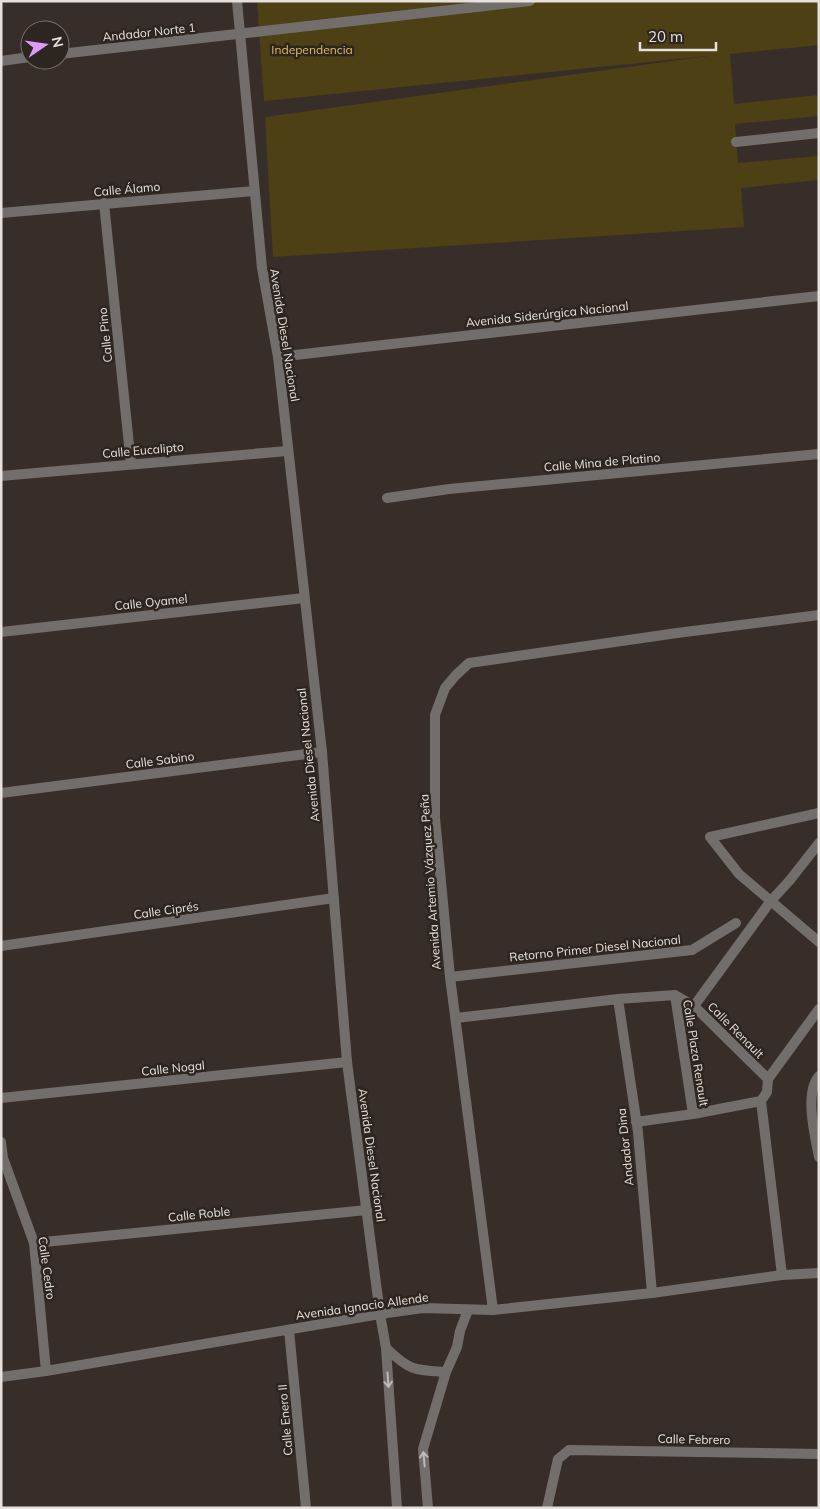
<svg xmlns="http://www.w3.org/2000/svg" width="820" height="1509" font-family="Mulish,sans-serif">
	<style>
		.green { fill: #4d4014 }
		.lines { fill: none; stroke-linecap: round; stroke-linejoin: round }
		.pedestrian { stroke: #716e6b; stroke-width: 10 }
		.minor { stroke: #716e6b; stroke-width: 10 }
		.tertiary { stroke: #716e6b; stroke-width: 10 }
		.oneway { stroke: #beb9b6 }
		.labels { text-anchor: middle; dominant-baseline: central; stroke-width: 5; stroke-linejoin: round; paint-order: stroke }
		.street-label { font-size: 12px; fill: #e7e1de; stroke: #2c2520 }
		.park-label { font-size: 12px; fill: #dfbf5e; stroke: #2c2520 }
	</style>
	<rect width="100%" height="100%" fill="#372e2a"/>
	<path class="green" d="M257 1H819V45L730 54 734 104 819 95V116L735 124 738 163 819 156V180L741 188 744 227 273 257 265 117 708 56 264 101Z"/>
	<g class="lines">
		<path class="pedestrian" d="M278 357 356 348
			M819 813 710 837 739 874 819 942
			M675 995 693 1114
			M618 999 638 1132 652 1293
			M694 1006 770 902 790 880
			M456 1018 618 999 675 995
			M768 1079 819 1009
			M761 1101 782 1275
			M636 1122 693 1114 761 1101 767 1092 768 1079 694 1006 675 995"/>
		<path class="minor" d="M60 54 530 1
			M1 61 30 57
			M736 142 819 133
			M104 203 131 464
			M1 213 254 191
			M356 348 819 296
			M1 476 287 451
			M387 498 449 489 819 454
			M1 632 304 598
			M1 793 322 752
			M790 880 819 843
			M1 946 334 898
			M450 977 692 950 736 923
			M819 1076C804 1093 815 1136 819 1157
			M1 1098 347 1062
			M1 1142 3 1158 34 1243 46 1371
			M34 1243 367 1210
			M493 1310 450 977 435 818V715L445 688 456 675 469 663 677 633 819 615
			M289 1330 306 1508
			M386 1348C410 1371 414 1370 446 1372
			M1 1377 46 1371 380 1314 386 1348 397 1508
			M428 1508 423 1449 446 1372 457 1347 460 1331 468 1310
			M547 1508 558 1459 569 1450 819 1454"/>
		<path class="tertiary" d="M237 1 262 268 278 357 322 752 347 1062 380 1314 423 1308 493 1310 652 1293 782 1275 819 1273"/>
	</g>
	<defs><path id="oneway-shaft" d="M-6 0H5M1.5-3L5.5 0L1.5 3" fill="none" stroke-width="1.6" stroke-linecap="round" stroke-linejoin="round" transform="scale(1.25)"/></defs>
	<g class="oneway">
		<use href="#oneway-shaft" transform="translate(388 1380) rotate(86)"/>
		<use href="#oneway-shaft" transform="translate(424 1459) rotate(-95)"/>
	</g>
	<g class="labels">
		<g class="street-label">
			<text transform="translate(149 32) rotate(-6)">Andador Norte 1</text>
			<text transform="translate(127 189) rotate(-5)">Calle Álamo</text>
			<text transform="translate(547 314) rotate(-6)">Avenida Siderúrgica Nacional</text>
			<text transform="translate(105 335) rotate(-96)">Calle Pino</text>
			<text transform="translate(285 335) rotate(81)">Avenida Diesel Nacional</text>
			<text transform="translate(143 450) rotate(-5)">Calle Eucalipto</text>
			<text transform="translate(602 462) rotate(-5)">Calle Mina de Platino</text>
			<text transform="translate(151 602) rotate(-6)">Calle Oyamel</text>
			<text transform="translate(308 755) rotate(-96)">Avenida Diesel Nacional</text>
			<text transform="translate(160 760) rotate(-7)">Calle Sabino</text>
			<text transform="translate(430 882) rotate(-94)">Avenida Artemio Vázquez Peña</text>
			<text transform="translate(166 910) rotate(-8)">Calle Ciprés</text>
			<text transform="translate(595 948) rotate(-6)">Retorno Primer Diesel Nacional</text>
			<text transform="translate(736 1030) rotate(45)">Calle Renault</text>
			<text transform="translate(696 1053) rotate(81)">Calle Plaza Renault</text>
			<text transform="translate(173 1068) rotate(-6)">Calle Nogal</text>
			<text transform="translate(625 1147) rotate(-96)">Andador Dina</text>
			<text transform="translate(372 1155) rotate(82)">Avenida Diesel Nacional</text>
			<text transform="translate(199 1214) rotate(-6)">Calle Roble</text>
			<text transform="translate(47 1268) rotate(82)">Calle Cedro</text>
			<text transform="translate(362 1306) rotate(-8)">Avenida Ignacio Allende</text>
			<text transform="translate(285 1420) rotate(-95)">Calle Enero II</text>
			<text transform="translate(694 1439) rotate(1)">Calle Febrero</text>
		</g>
		<g class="park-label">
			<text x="312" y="49">Independencia</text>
		</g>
	</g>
	<rect width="820" height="1509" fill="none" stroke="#e7e1de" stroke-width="5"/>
	<g transform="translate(45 45) rotate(77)"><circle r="24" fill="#2c2520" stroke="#77706c"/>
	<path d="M0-4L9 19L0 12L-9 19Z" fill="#da9af6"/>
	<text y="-8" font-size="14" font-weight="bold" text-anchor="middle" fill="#e7e1de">N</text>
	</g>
	<path d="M640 42v8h76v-8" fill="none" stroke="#e7e1de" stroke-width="2.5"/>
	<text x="648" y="42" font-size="15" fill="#e7e1de" stroke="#2c2520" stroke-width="4" paint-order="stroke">20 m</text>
</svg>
